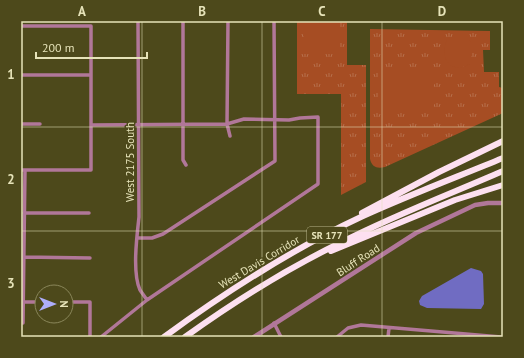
<svg xmlns="http://www.w3.org/2000/svg" width="524" height="358" font-family="'PT Sans',sans-serif">
	<style>
		.grass { fill: url(#grass-tufts) }
		.garden { fill: #a64d23 }
		.water { fill: #706cc2 }
		.lines { fill: none; stroke-linecap: round; stroke-linejoin: round }
		.minor { stroke: #b17799; stroke-width: 3.5 }
		.tertiary { stroke: #b17799; stroke-width: 4.5 }
		.motorway { stroke: #fde0f0; stroke-width: 6 }
		.grid { fill: none; stroke: #e6e3b9; stroke-width: 1; stroke-opacity: 0.55 }
		.labels { text-anchor: middle; dominant-baseline: central; stroke-width: 3; stroke-linejoin: round; paint-order: stroke }
		.shield { fill: #4d491b; stroke: #b8b58a; stroke-width: 1 }
		.shield-label { font-size: 10px; font-weight: bold; fill: #e6e3b9 }
		.street-label { font-size: 11px; fill: #e6e3b9; stroke: #4d491b }
		.neatline { fill: none; stroke: #e6e3b9; stroke-width: 1.5 }
		.grid-label { font-size: 13px; text-anchor: middle; font-weight: bold; fill: #e6e3b9 }
	</style>
	<defs>
		<pattern id="grass-tufts" width="24" height="20" patternUnits="userSpaceOnUse"><rect width="24" height="20" fill="#a64d23"/><path d="M3 7l-1-3M5 7V3M7 7l1-3M15 17l-1-3M17 17v-4M19 17l1-3" fill="none" stroke="#b66f4b"/></pattern>
	</defs>
	<rect width="100%" height="100%" fill="#4d491b"/>
	<path class="grass" d="M297 21H347V65H366V182L341 195V94H297Z
		M370 29 490 31V50H483L484 72H499V87L503 88V113L385 167C377 169 372 167 370 159Z"/>
	<path class="garden" d="M304 21H340V54H304Z
		M447 40H469L471 42V63C453 76 438 59 447 40Z
		M378 72H434V108H378Z"/>
	<path class="water" d="M471 268 481 271 483 274 484 304 481 309 427 308 420 305 419 301 422 296Z"/>
	<g class="lines">
		<path class="minor" d="M138 21 139 217C137 235 132 273 140 290 142 293 145 297 147 300
			M183 21V160L186 165
			M228 21 227 124 230 136
			M21 26H91V170H21
			M21 75H91
			M21 124H40
			M91 125 227 124 244 119 289 120 300 118 318 117V184L147 300 101 337
			M24 213H89
			M137 238H152L163 234 275 161 274 21
			M24 257 90 258
			M21 302H42
			M66 302H90V337
			M23 323 25 170
			M274 323 281 337
			M337 337 348 328 361 325 501 337
			M388 337 389 328"/>
		<path class="tertiary" d="M254 337 416 233 475 205 488 203H503"/>
		<path class="motorway" d="M362 213 439 172 503 141
			M331 251 455 200 503 185
			M164 337C227 291 292 249 363 216 409 195 457 177 503 158
			M185 337C235 301 288 268 344 241 395 215 450 194 503 171"/>
	</g>
	<path class="grid" d="M142 21V337M262 21V337M382 21V337M21 127H503M21 231H503"/>
	<g class="labels">
		<rect class="shield" x="307" y="227" width="40" height="16" rx="3"/>
		<g class="shield-label">
			<text x="327" y="235">SR 177</text>
		</g>
		<g class="street-label">
			<text transform="translate(130 162) rotate(-90)">West 2175 South</text>
			<text transform="translate(358 260) rotate(-33)">Bluff Road</text>
			<text transform="translate(259 262) rotate(-31)">West Davis Corridor</text>
		</g>
	</g>
	<rect width="524" height="358" fill="none" stroke="#4d491b" stroke-width="44"/>
	<g transform="translate(54 304) rotate(90)"><circle r="19" fill="#4d491b" stroke="#8a875a"/>
	<path d="M0-3L7 15L0 10L-7 15Z" fill="#aeaefb"/>
	<text y="-6" font-size="11" font-weight="bold" text-anchor="middle" fill="#e6e3b9">N</text>
	</g>
	<path d="M36 52v6h111v-6" fill="none" stroke="#e6e3b9" stroke-width="2"/>
	<text x="42" y="52" font-size="12" fill="#e6e3b9" stroke="#4d491b" stroke-width="3" paint-order="stroke">200 m</text>
	<rect x="22" y="22" width="480" height="314" class="neatline"/>
	<g class="grid-label">
		<text x="82" y="16">A</text>
		<text x="202" y="16">B</text>
		<text x="322" y="16">C</text>
		<text x="442" y="16">D</text>
		<text x="11" y="79">1</text>
		<text x="11" y="184">2</text>
		<text x="11" y="288">3</text>
	</g>
</svg>
